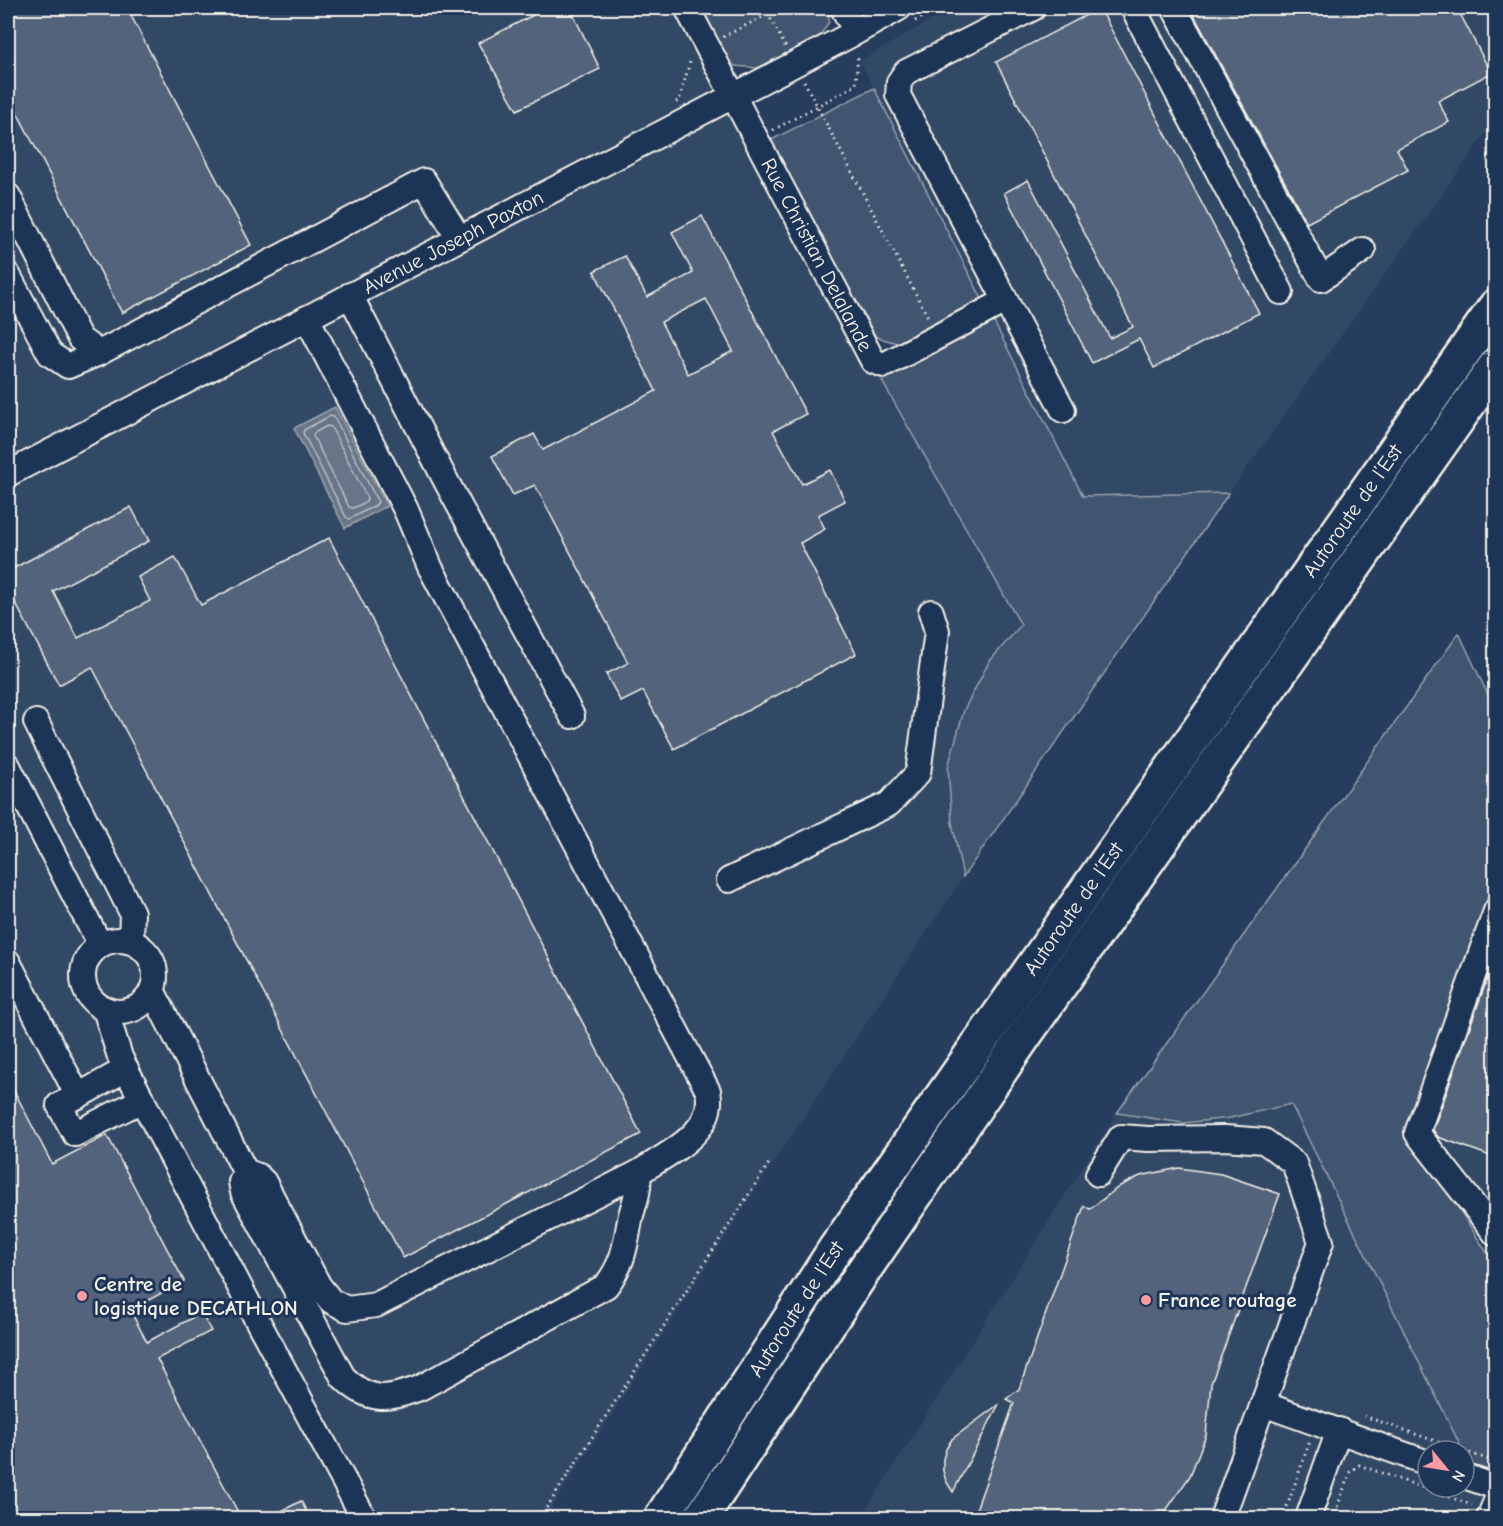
<svg xmlns="http://www.w3.org/2000/svg" width="1503" height="1526" font-family="'Comic Neue',sans-serif">
	<style>
		.built { fill: #334966 }
		.green { fill: #40546f; stroke: #9aa2ac; stroke-width: 1.5 }
		.water { fill: #677588; stroke: #9fa7ae; stroke-width: 1.5 }
		.lines { fill: none; stroke-linecap: round; stroke-linejoin: round }
		.shore { stroke: #bcbfc2; stroke-width: 1.5 }
		.building { fill: #52647b; stroke: #f4f1e8; stroke-width: 1.5; fill-rule: evenodd }
		.minor-casing { stroke: #f4f1e8; stroke-width: 28 }
		.highway-casing { stroke: #f4f1e8; stroke-width: 38 }
		.path { stroke: #f4f1e8; stroke-width: 3; stroke-dasharray: 1.5 4.5; stroke-linecap: butt }
		.minor { stroke: #1d3557; stroke-width: 24 }
		.highway { stroke: #1d3557; stroke-width: 33 }
		.poi-dot { fill: #ff9aa2; stroke: #1d3557; stroke-width: 2 }
		.labels { text-anchor: middle; dominant-baseline: central; stroke-width: 6; stroke-linejoin: round; paint-order: stroke }
		.street-label { font-size: 21px; fill: #f4f1e8; stroke: #1d3557 }
		.poi-label { font-size: 21px; font-weight: bold; fill: #f4f1e8; stroke: #1d3557; text-anchor: start }
	</style>
	<rect width="100%" height="100%" fill="#263d5d"/>
	<filter id="ink" filterUnits="userSpaceOnUse"><feTurbulence type="fractalNoise" baseFrequency=".0167" numOctaves="2"/><feDisplacementMap in="SourceGraphic" scale="12" xChannelSelector="R" yChannelSelector="G"/><feConvolveMatrix kernelMatrix="1 2 1 2 8 2 1 2 1" color-interpolation-filters="sRGB"/></filter>
	<g filter="url(#ink)">
		<path class="built" d="M8 8H676L711 74 882 381 1021 626 989 662 948 767 952 823 963 877 773 1163 545 1518H8Z
			M952 8H1495V120L1229 493 1083 497 860 61Z
			M1495 911V1251L1417 1133Z
			M1291 1104 1463 1451H1428V1487H1464V1453L1496 1514 1495 1518H861L1117 1113 1183 1123 1230 1118Z"/>
		<path class="green" d="M696 8H829V22L819 37 758 68 735 66 717 49Z
			M874 88 982 299 897 343 876 337 769 141Z
			M993 320 1083 496 1229 493 963 877 952 823 948 767 964 710 989 662 1021 625 882 381Z
			M1459 633 1495 710V876L1408 1130 1495 1265V1479L1473 1471 1291 1104 1230 1118 1183 1123 1117 1113Z"/>
		<path class="water" d="M335 407 387 506 345 528 294 428Z"/>
		<g class="lines">
			<path class="shore" d="M330 416 334 417 378 502 376 505 349 519 346 517 303 433 304 430Z
				M327 426 331 427 367 498 366 502 353 508 349 507 313 436 314 433Z"/>
		</g>
		<path class="building" d="M8 8H127L251 245 122 313 8 95Z
			M547 8H570L600 69 517 110 478 43Z
			M1100 8 1259 313 1154 368 1139 339 1092 363 1004 193 1028 180 1110 338 1133 327 996 62Z
			M1190 8H1457L1491 73 1438 101 1449 122 1397 149 1408 170 1307 223Z
			M702 216 806 414 773 431 802 484 830 470 845 501 818 515 825 529 800 543 856 654 674 749 643 691 621 702 606 674 628 663 535 485 513 495 492 456 534 434 543 450 656 391 594 271 625 256 647 297 693 273 672 232ZM706 299 733 351 688 374 661 322Z
			M131 507 149 541 53 591 78 638 150 601 138 577 175 557 201 605 329 538 641 1134 403 1258 92 667 59 685 8 589V571Z
			M1495 957H1496V1158L1438 1137 1433 1130Z
			M8 1079 52 1164 107 1135 184 1281 130 1310 147 1342 201 1313 211 1331 157 1359 241 1518H8Z
			M1179 1168 1221 1174 1280 1194 1211 1384 1206 1435 1190 1476 1167 1509 1164 1518H973L1014 1403 1006 1399 1019 1389 1084 1206 1090 1209 1120 1186 1140 1176Z
			M999 1404 953 1492 946 1481 943 1471V1459L946 1449 952 1439Z
			M301 1501 310 1518H268Z"/>
		<g class="lines">
			<defs>
				<g id="minor">
					<path id="s1" d="M687 8 873 361 884 365 1005 301"/>
					<path d="M843 8 856 32"/>
					<path d="M1033 8 906 72 899 82 898 95 1063 410"/>
					<path d="M1133 8 1281 292"/>
					<path d="M1174 8 1321 279 1363 250"/>
					<path d="M8 196 80 339 99 353"/>
					<path d="M8 275 50 354 68 366 99 353 424 181 459 238"/>
					<path d="M350 295 446 481 572 716"/>
					<path d="M307 318 406 510 430 567 708 1091C717 1133 666 1154 638 1173"/>
					<path id="s2" d="M8 474 856 32 899 8"/>
					<path d="M36 722 132 913 131 941"/>
					<path d="M8 766 100 945"/>
					<path d="M729 880 889 804 918 773 937 631 931 612"/>
					<path d="M1496 911 1417 1133 1496 1234"/>
					<circle cx="119" cy="976" r="36"/>
					<path d="M8 962 78 1096 126 1069"/>
					<path d="M152 990 245 1171 241 1182 243 1192 343 1377C369 1403 387 1400 420 1388L606 1286C625 1261 625 1245 631 1215 635 1201 640 1188 638 1173L376 1305 347 1309 331 1301 319 1286 264 1182 258 1176 245 1171"/>
					<path d="M105 1009 120 1057 126 1069 256 1318 364 1518"/>
					<path d="M78 1096 59 1105 75 1134 142 1100"/>
					<path d="M1098 1174 1121 1137 1148 1139 1225 1138 1264 1141 1294 1163 1321 1242 1222 1518"/>
					<path d="M1263 1404 1428 1463"/>
					<path d="M1464 1476 1496 1487"/>
					<path d="M1308 1518 1339 1430"/>
					<path d="M1489 1518 1496 1501"/>
				</g>
				<g id="highway">
					<path id="s3" d="M661 1518 835 1249 1496 306"/>
					<path d="M701 1518 862 1273 1025 1035 1496 365"/>
				</g>
			</defs>
			<use href="#minor" class="minor-casing"/>
			<use href="#highway" class="highway-casing"/>
			<path class="path" d="M765 8 786 48
				M915 21 941 8
				M723 37 780 8
				M804 81 929 319
				M676 102 679 101 691 58
				M773 130 856 85 858 54
				M1364 1416 1464 1451
				M1464 1451 1496 1462
				M540 1518 771 1160
				M1283 1518 1310 1441
				M1333 1518 1350 1472 1359 1465 1472 1505"/>
			<use href="#minor" class="minor"/>
			<use href="#highway" class="highway"/>
		</g>
	</g>
	<g class="poi-dot">
		<circle cx="82" cy="1296" r="6"/>
		<circle cx="1146" cy="1300" r="6"/>
	</g>
	<g class="labels">
		<g class="street-label">
			<text stroke="none"><textPath href="#s2" startOffset="502">Avenue Joseph Paxton</textPath></text>
			<text stroke="none"><textPath href="#s1" startOffset="279">Rue Christian Delalande</textPath></text>
			<text stroke="none"><textPath href="#s3" startOffset="1222">Autoroute de l’Est</textPath></text>
			<text stroke="none"><textPath href="#s3" startOffset="736">Autoroute de l’Est</textPath></text>
			<text stroke="none"><textPath href="#s3" startOffset="249">Autoroute de l’Est</textPath></text>
		</g>
		<g class="poi-label">
			<text x="94" y="1284">Centre de<tspan x="94" dy="24">logistique DECATHLON</tspan></text>
			<text x="1158" y="1300">France routage</text>
		</g>
	</g>
	<rect width="1503" height="1526" fill="none" stroke="#1d3557" stroke-width="30"/>
	<rect x="15" y="15" width="1473" height="1496" fill="none" stroke="#f4f1e8" stroke-width="2" filter="url(#ink)"/>
	<g transform="translate(1446 1469) rotate(120)"><circle r="28" fill="#1d3557" stroke="#738091" stroke-width="1.5"/>
	<path d="M0-4.5L10 22L0 15L-10 22Z" fill="#ff9aa2"/>
	<text y="-9" font-size="16" font-weight="bold" text-anchor="middle" fill="#f4f1e8">N</text>
	</g>
</svg>
